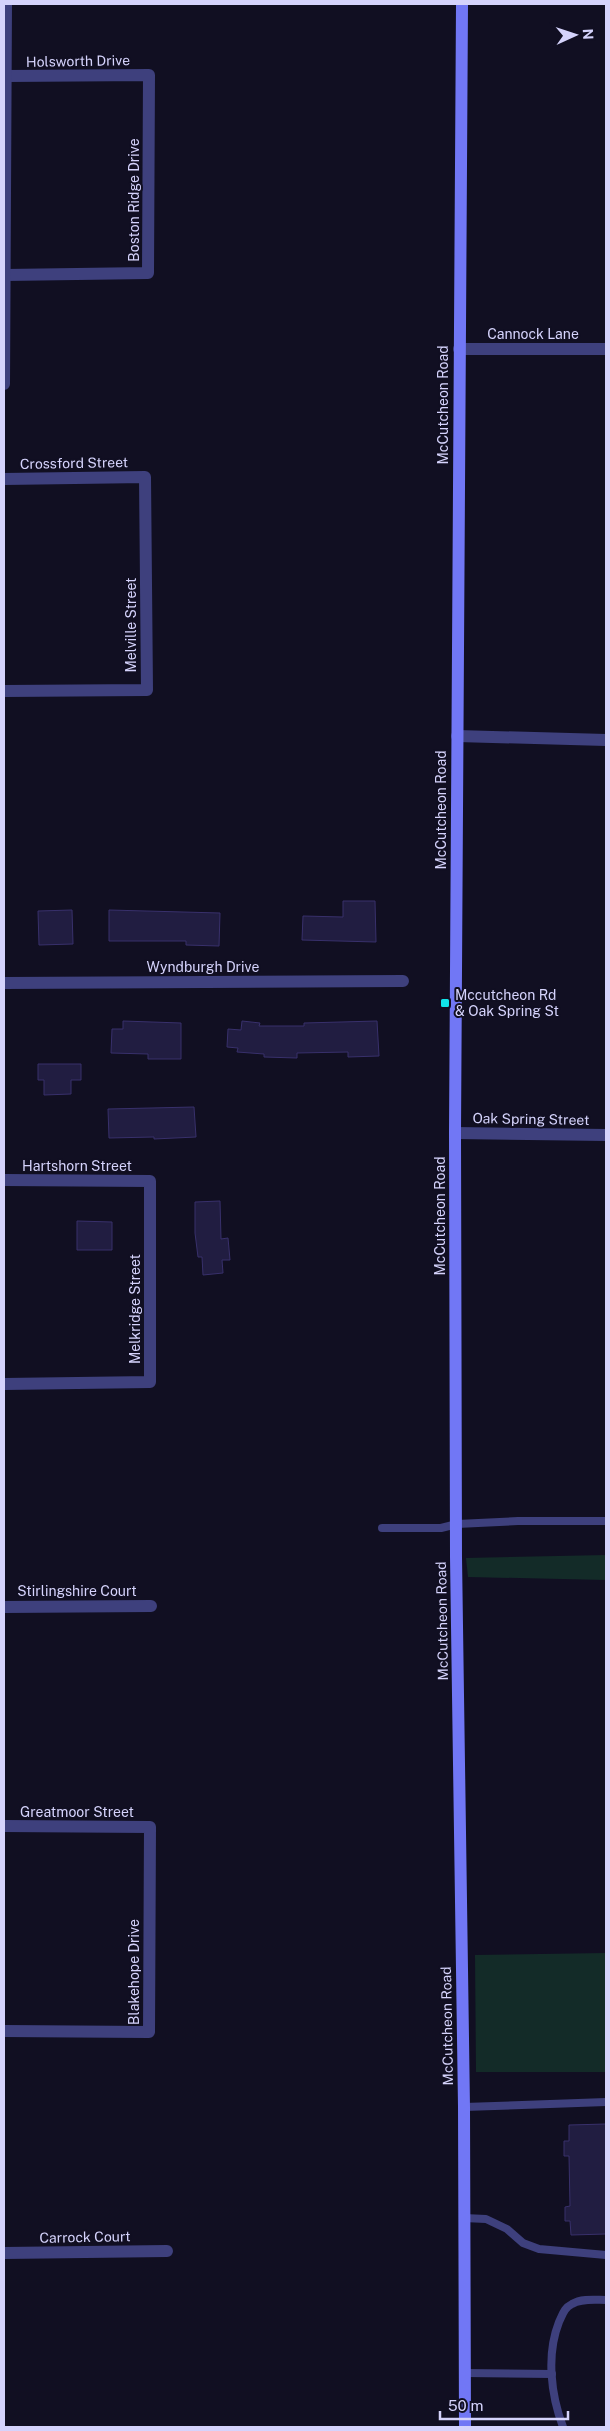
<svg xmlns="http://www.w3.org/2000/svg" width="610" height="2431" viewBox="0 0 610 2431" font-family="'Public Sans',sans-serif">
	<rect width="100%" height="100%" fill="#110f22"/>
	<g fill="#132b28">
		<polygon points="606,1555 606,1580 468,1577 466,1558"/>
		<polygon points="606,1953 606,2072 476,2072 475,1955"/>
	</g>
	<g fill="#211d41" stroke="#38306b">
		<polygon points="343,901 375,901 376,942 302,940 303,916 343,917"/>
		<polygon points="72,910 73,944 39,945 38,911"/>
		<polygon points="109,910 220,913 219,946 186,945 186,941 109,941"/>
		<polygon points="123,1021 181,1023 181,1059 148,1059 148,1054 111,1053 112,1029 123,1029"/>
		<polygon points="242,1021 260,1023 259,1026 304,1026 304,1023 377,1021 379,1056 348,1057 348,1052 297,1053 297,1058 264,1057 264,1054 237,1052 238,1048 227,1047 228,1029 241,1030"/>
		<polygon points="38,1064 81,1064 81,1080 71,1080 71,1094 44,1095 44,1080 38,1080"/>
		<polygon points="194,1107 196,1137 154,1139 154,1137 109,1138 108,1109"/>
		<polygon points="220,1201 221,1239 228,1238 230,1260 222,1260 223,1273 203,1275 202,1257 198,1257 195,1233 195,1202"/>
		<polygon points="77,1221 112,1222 112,1250 77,1250"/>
		<polygon points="606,2124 606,2234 571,2235 570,2221 565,2221 565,2207 570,2206 569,2156 564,2156 564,2141 569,2141 569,2125"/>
	</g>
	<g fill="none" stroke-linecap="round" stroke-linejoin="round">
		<g stroke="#3e407d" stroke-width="8">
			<polyline points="382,1528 441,1528 457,1524 518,1521 606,1521"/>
			<polyline points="464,2107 606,2102"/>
			<polyline points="464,2218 486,2219 507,2229 523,2243 539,2249 606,2255"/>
			<polyline points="465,2373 552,2374"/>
			<path d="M 563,2427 C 551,2395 546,2355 559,2322 C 563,2314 564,2308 572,2304 C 582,2298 596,2300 606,2300"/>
		</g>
		<g stroke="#3e407d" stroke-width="12">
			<polyline points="5,275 148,273 149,75 6,76"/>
			<polyline points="459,349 606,349"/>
			<polyline points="4,384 6,4"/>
			<polyline points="4,479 145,477 147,690 4,691"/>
			<polyline points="457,736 606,740"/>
			<polyline points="4,983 403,981"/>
			<polyline points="455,1133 606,1135"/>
			<polyline points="4,1180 150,1181 150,1382 4,1384"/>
			<polyline points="4,1607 151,1606"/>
			<polyline points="4,1826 150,1827 149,2032 4,2031"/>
			<polyline points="4,2253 167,2251"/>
		</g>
		<polyline stroke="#7177f5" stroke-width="12" points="462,4 455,1133 456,1557 464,2107 465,2427"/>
	</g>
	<rect fill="#11e4ea" stroke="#110f22" stroke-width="2" x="440" y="998" width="10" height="10" rx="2.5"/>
	<g text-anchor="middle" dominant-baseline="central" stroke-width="4" stroke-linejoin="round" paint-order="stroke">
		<g font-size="14" fill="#d5d3fc" stroke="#110f22">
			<text transform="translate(78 61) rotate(-1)">Holsworth Drive</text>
			<text transform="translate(134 200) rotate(-90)">Boston Ridge Drive</text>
			<text x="533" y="334">Cannock Lane</text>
			<text transform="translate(443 405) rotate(-90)">McCutcheon Road</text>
			<text transform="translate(74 463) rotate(-1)">Crossford Street</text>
			<text transform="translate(131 625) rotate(-90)">Melville Street</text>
			<text transform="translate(441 810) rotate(-90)">McCutcheon Road</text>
			<text x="203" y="967">Wyndburgh Drive</text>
			<text transform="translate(531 1119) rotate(1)">Oak Spring Street</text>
			<text x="77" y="1166">Hartshorn Street</text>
			<text transform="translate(440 1216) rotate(-90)">McCutcheon Road</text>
			<text transform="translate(135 1309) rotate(-90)">Melkridge Street</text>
			<text x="77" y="1591">Stirlingshire Court</text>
			<text transform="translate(442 1621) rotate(-91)">McCutcheon Road</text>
			<text x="77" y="1812">Greatmoor Street</text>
			<text transform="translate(134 1972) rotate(-90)">Blakehope Drive</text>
			<text transform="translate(447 2026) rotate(-91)">McCutcheon Road</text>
			<text transform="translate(85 2237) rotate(-1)">Carrock Court</text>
		</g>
		<g font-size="14" fill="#d5d3fc" stroke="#110f22" text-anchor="start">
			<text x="455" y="995">Mccutcheon Rd<tspan x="455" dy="16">&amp; Oak Spring St</tspan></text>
		</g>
	</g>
	<rect width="610" height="2431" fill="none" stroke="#d5d3fc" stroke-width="10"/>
	<g transform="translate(575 35) rotate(87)" stroke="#110f22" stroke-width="4" paint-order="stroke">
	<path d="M0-4L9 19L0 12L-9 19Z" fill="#d5d3fc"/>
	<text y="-8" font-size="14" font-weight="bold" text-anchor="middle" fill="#d5d3fc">N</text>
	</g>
	<path d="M440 2411v8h128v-8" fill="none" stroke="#d5d3fc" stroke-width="2.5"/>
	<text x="448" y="2411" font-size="15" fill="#d5d3fc" stroke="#110f22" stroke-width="4" paint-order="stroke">50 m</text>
</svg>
